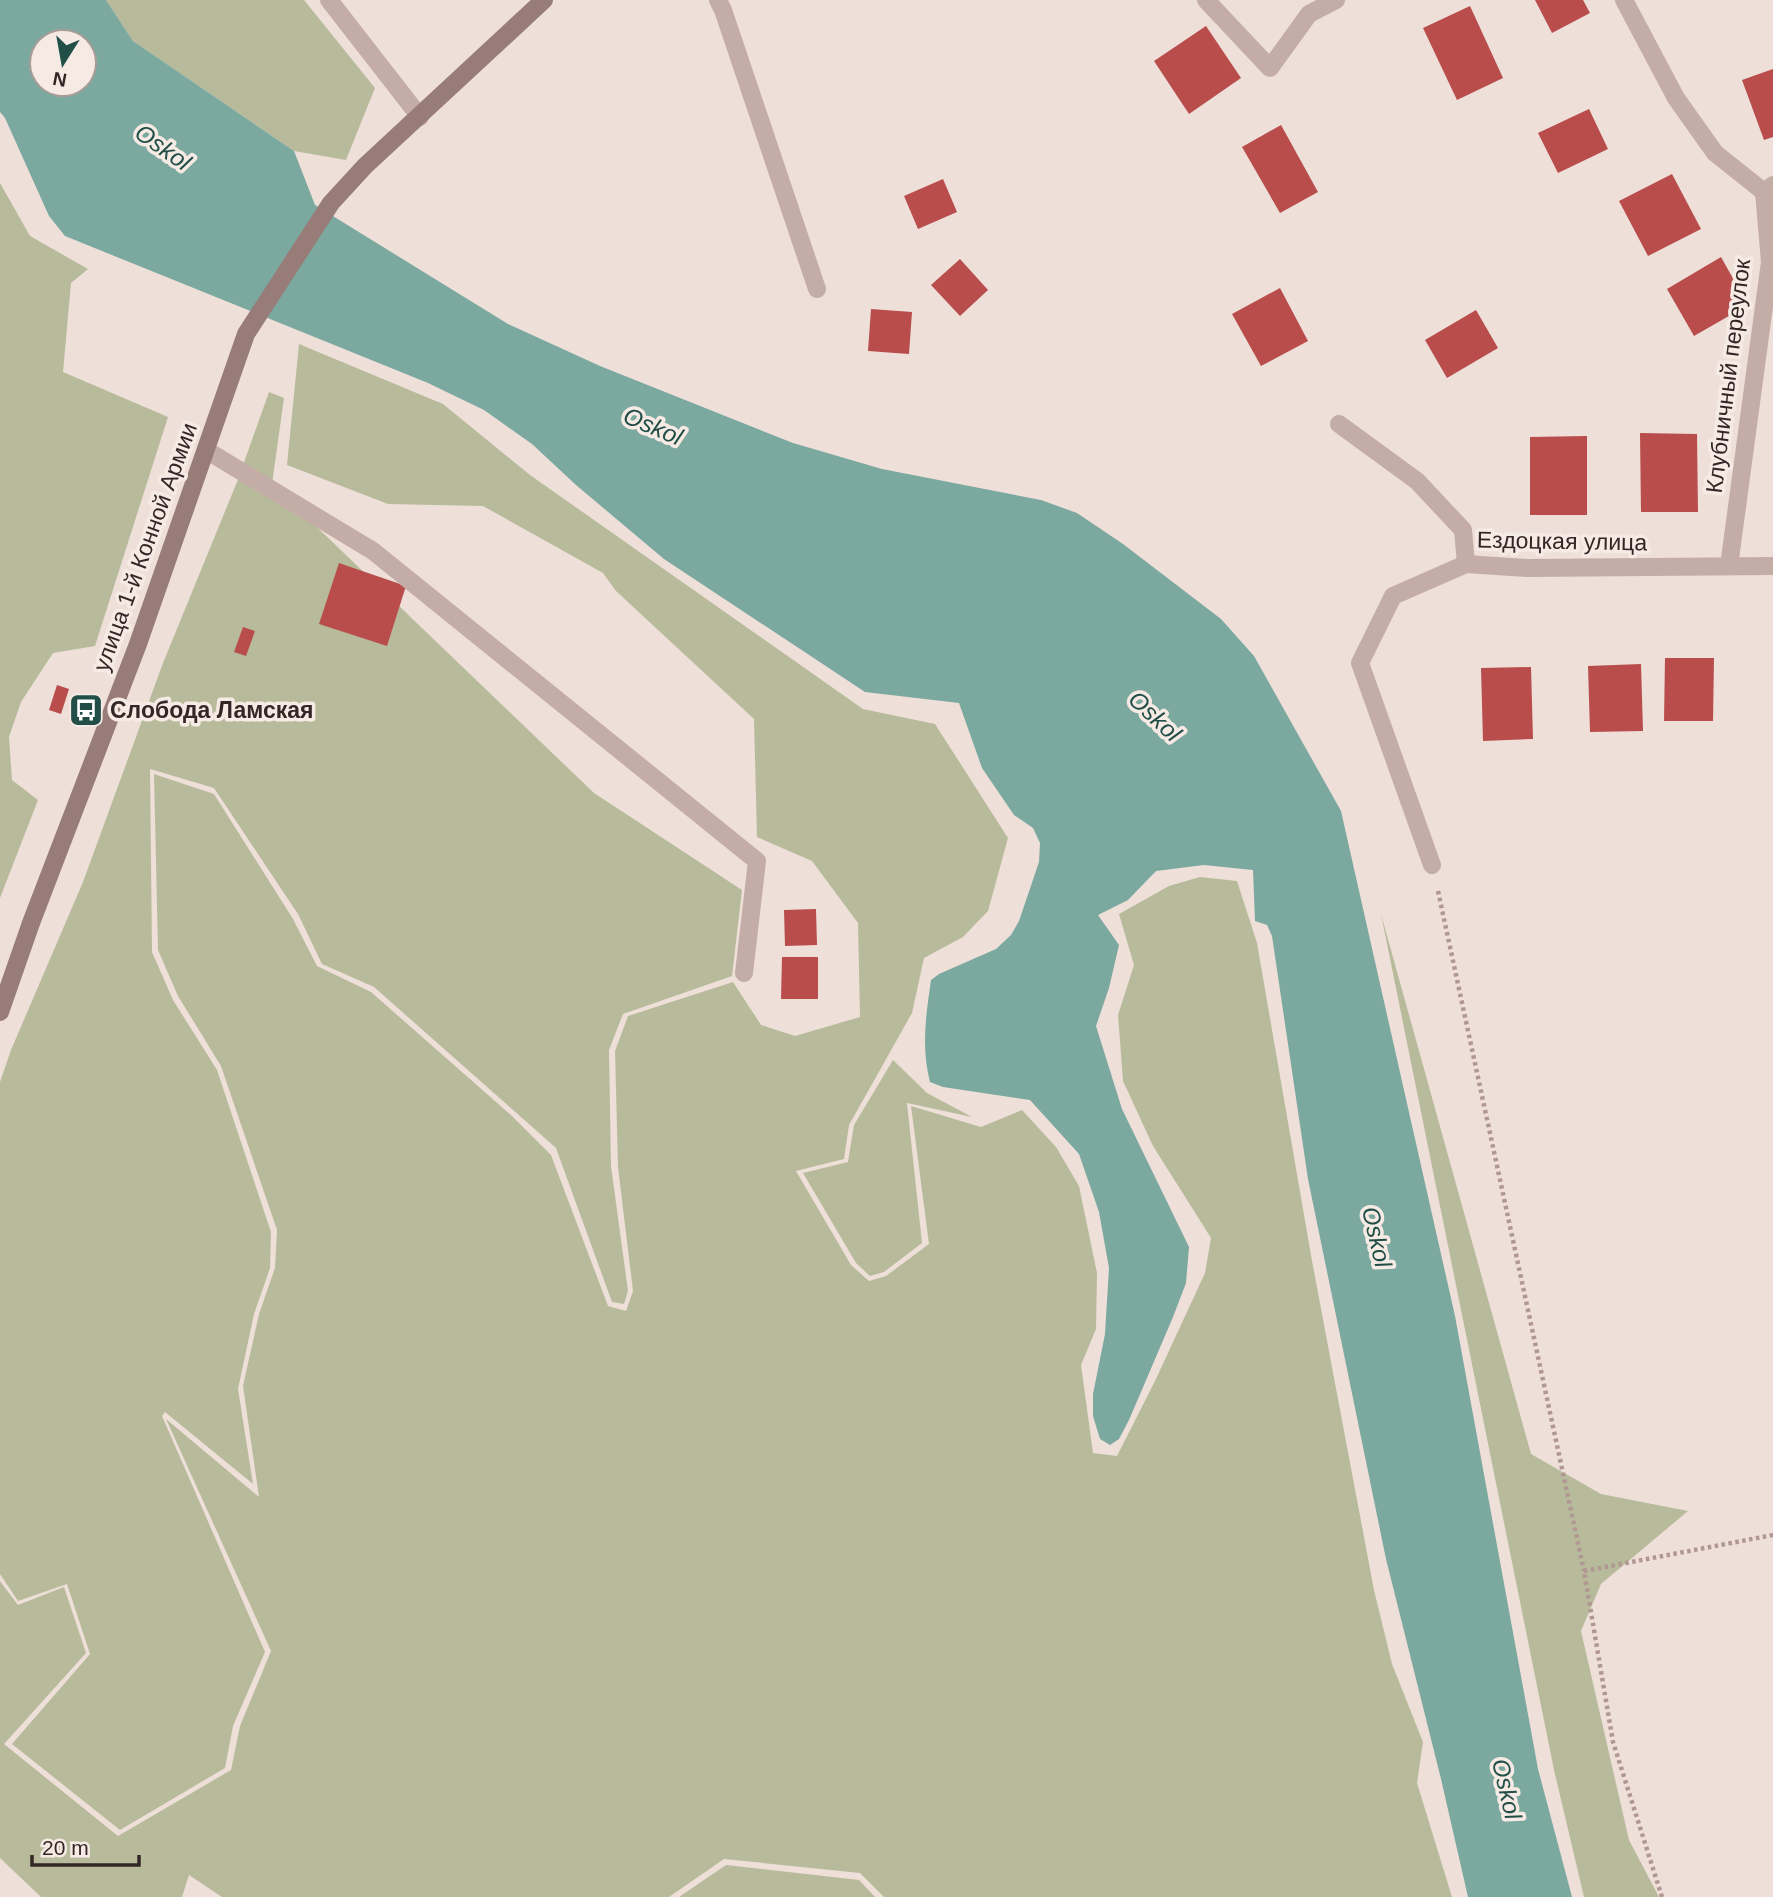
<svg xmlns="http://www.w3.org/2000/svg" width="1773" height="1897" viewBox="0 0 1773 1897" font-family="Helvetica,sans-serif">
	<rect width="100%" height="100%" fill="#eedfd9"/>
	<g fill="#b8bb9b">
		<polygon points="106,0 304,0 375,88 346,160 294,151 133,41"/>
		<polygon points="0,183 30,236 88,269 71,283 63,372 168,417 95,646 53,653 21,702 9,737 12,780 38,800 0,898"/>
		<polygon points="299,344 443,404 530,475 863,709 935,724 1008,838 988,911 963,937 924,958 912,1013 849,1125 844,1159 796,1171 851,1265 869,1281 886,1276 929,1244 911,1106 981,1127 1022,1110 1056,1147 1079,1186 1097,1273 1096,1329 1081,1365 1093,1453 1117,1456 1155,1381 1205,1273 1211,1238 1153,1146 1123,1081 1118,1015 1134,965 1119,914 1169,886 1200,877 1237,881 1257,943 1312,1261 1374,1590 1392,1664 1423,1742 1417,1783 1452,1897 884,1897 860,1873 724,1859 669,1897 222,1897 189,1875 182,1897 41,1897 0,1858 0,1581 18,1605 64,1587 86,1653 4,1744 118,1836 231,1770 240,1726 271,1651 166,1419 259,1497 243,1386 259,1314 275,1268 277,1230 221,1066 178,996 158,950 154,774 214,794 293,919 317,966 371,992 512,1116 551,1155 608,1306 626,1311 633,1291 618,1167 615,1051 628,1016 733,982 761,1025 795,1036 860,1017 858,923 812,861 757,837 754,719 616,591 603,573 483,506 388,504 287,465"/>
		<polygon points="269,392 284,398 272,484 594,793 742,890 732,976 623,1014 609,1050 611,1166 628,1291 624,1304 612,1302 556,1148 374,987 322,964 298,914 214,788 150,769 152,952 173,1000 217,1070 271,1232 270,1268 254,1314 238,1389 253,1484 165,1412 162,1416 265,1652 233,1726 225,1768 120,1830 12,1744 90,1654 67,1584 18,1601 0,1574 0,1082 11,1050 83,882 163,663 237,482"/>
		<polygon points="1381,914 1531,1454 1601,1494 1688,1511 1601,1584 1581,1631 1629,1840 1659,1897 1584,1897 1554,1770"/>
		<polygon points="893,1060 927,1093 972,1117 907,1103 922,1243 884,1272 870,1276 856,1263 803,1173 848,1162 854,1125"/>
		<polygon points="726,1865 859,1880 875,1897 679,1897"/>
	</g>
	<path fill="#7ba89f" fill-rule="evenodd" d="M 0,0 L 106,0 L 133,41 L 294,151 L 315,205 L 508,324 L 600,366 L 793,443 L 882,469 L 1041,500 L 1077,513 L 1123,544 L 1221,619 L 1254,656 L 1341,811 L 1455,1316 L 1538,1769 L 1572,1897 L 1468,1897 L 1441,1779 L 1386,1559 L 1308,1179 L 1272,936 L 1267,925 L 1255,921 L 1253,870 L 1204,865 L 1156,871 L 1128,900 L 1098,915 L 1119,945 L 1109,988 L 1096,1026 L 1122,1109 L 1189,1247 L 1186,1283 L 1173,1317 L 1129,1420 L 1119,1439 L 1110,1445 L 1100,1439 L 1093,1416 L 1093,1394 L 1105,1334 L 1109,1268 L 1099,1212 L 1079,1154 L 1030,1100 L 943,1087 L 930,1082 C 921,1047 926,1015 931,980 L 939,974 L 996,949 L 1011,935 L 1019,921 L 1039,862 L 1040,843 L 1033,828 L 1014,815 L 982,768 L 959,703 L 865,692 L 664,559 L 576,485 L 532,444 L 484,410 L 428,383 L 65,236 L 49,216 L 5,118 L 0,112 ZM 42,42 L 84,42 L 84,84 L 42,84 Z"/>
	<g fill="#b94d4c">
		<polygon points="1535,0 1583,0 1590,13 1552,33"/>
		<polygon points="1470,6 1503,78 1457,100 1423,28"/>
		<polygon points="1206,26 1241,78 1189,114 1154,61"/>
		<polygon points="1773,69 1773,137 1764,140 1742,80"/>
		<polygon points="1589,109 1608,149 1558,173 1538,133"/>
		<polygon points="1281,125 1318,192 1280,213 1242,147"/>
		<polygon points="1672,174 1701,229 1648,256 1619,201"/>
		<polygon points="943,179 957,212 918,229 904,196"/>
		<polygon points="1721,257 1748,305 1694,336 1667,289"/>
		<polygon points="960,259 988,290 960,316 931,285"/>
		<polygon points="1280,288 1308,341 1261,366 1232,314"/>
		<polygon points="871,309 912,312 909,354 868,351"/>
		<polygon points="1476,310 1498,348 1447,378 1425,340"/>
		<polygon points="1640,433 1697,434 1698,512 1641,512"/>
		<polygon points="1587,436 1587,515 1530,515 1530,437"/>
		<polygon points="339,563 406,586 387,646 319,624"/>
		<polygon points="243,627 255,631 246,656 234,652"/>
		<polygon points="1665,658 1714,658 1713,721 1664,721"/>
		<polygon points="1641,664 1643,731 1590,732 1588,666"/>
		<polygon points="1531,667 1533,739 1483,741 1481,668"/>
		<polygon points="57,685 69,689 61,714 49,710"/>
		<polygon points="816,909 817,945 785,946 784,910"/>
		<polygon points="782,957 818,957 818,999 781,999"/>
	</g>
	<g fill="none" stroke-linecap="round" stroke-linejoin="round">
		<g stroke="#b09791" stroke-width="4.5" stroke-dasharray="3.5 3.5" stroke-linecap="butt">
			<polyline points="1438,891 1584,1571"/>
			<polyline points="1662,1897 1613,1742 1584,1571 1773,1535"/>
		</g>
		<g stroke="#c4ada6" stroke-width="18">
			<polyline points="1624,0 1676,98 1715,153 1764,192 1773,185"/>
			<polyline points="1339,424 1417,481 1463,530 1466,564"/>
			<polyline points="206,450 373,551 757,861 744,973"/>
			<polyline points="1729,566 1770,262 1764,192"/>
		</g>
		<g stroke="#c4ada6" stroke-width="18">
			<polyline points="329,0 420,117"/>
			<polyline points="718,0 723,10 817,289"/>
			<polyline points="1206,0 1270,68 1309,14 1336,0"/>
			<polyline points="1432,865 1360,663 1393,596 1466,564 1527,568 1773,566"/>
		</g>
		<polyline stroke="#987c78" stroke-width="18" points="0,1012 31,923 138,644 246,334 331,203 365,166 544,0"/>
	</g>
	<defs>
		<g id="bus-square" transform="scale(1.75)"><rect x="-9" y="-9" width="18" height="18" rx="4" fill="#214e47" stroke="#f6eae4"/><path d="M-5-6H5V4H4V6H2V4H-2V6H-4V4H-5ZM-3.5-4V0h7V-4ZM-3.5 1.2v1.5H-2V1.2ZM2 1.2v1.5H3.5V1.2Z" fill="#fff"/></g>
	</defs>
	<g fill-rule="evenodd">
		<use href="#bus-square" x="86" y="710"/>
	</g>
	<g text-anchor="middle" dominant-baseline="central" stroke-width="7" stroke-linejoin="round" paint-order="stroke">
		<g font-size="23" fill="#322726" stroke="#f6eae4">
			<text transform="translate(1728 376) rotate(-83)">Клубничный переулок</text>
			<text transform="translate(1562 541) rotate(1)">Ездоцкая улица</text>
			<text transform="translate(145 547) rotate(-70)">улица 1-й Конной Армии</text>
		</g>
		<g font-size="23" font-weight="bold" fill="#322726" stroke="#f6eae4" text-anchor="start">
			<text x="110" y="710">Слобода Ламская</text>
		</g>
		<g font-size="24" font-style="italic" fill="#214e47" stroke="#f6eae4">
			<text transform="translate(163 147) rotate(35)">Oskol</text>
			<text transform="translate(653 426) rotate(23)">Oskol</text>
			<text transform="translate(1155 716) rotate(43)">Oskol</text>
			<text transform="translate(1377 1237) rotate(77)">Oskol</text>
			<text transform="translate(1507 1789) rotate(77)">Oskol</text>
		</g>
	</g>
	<g transform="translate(63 63) rotate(191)"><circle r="33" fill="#f6eae4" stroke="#a89c98" stroke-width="2"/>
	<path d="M0-5L12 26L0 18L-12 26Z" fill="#214e47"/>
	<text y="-10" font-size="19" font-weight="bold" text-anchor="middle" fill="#322726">N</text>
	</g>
	<path d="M32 1855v10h107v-10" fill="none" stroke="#322726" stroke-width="3.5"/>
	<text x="42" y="1855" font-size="21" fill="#322726" stroke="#f6eae4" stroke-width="5" paint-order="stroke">20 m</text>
</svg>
